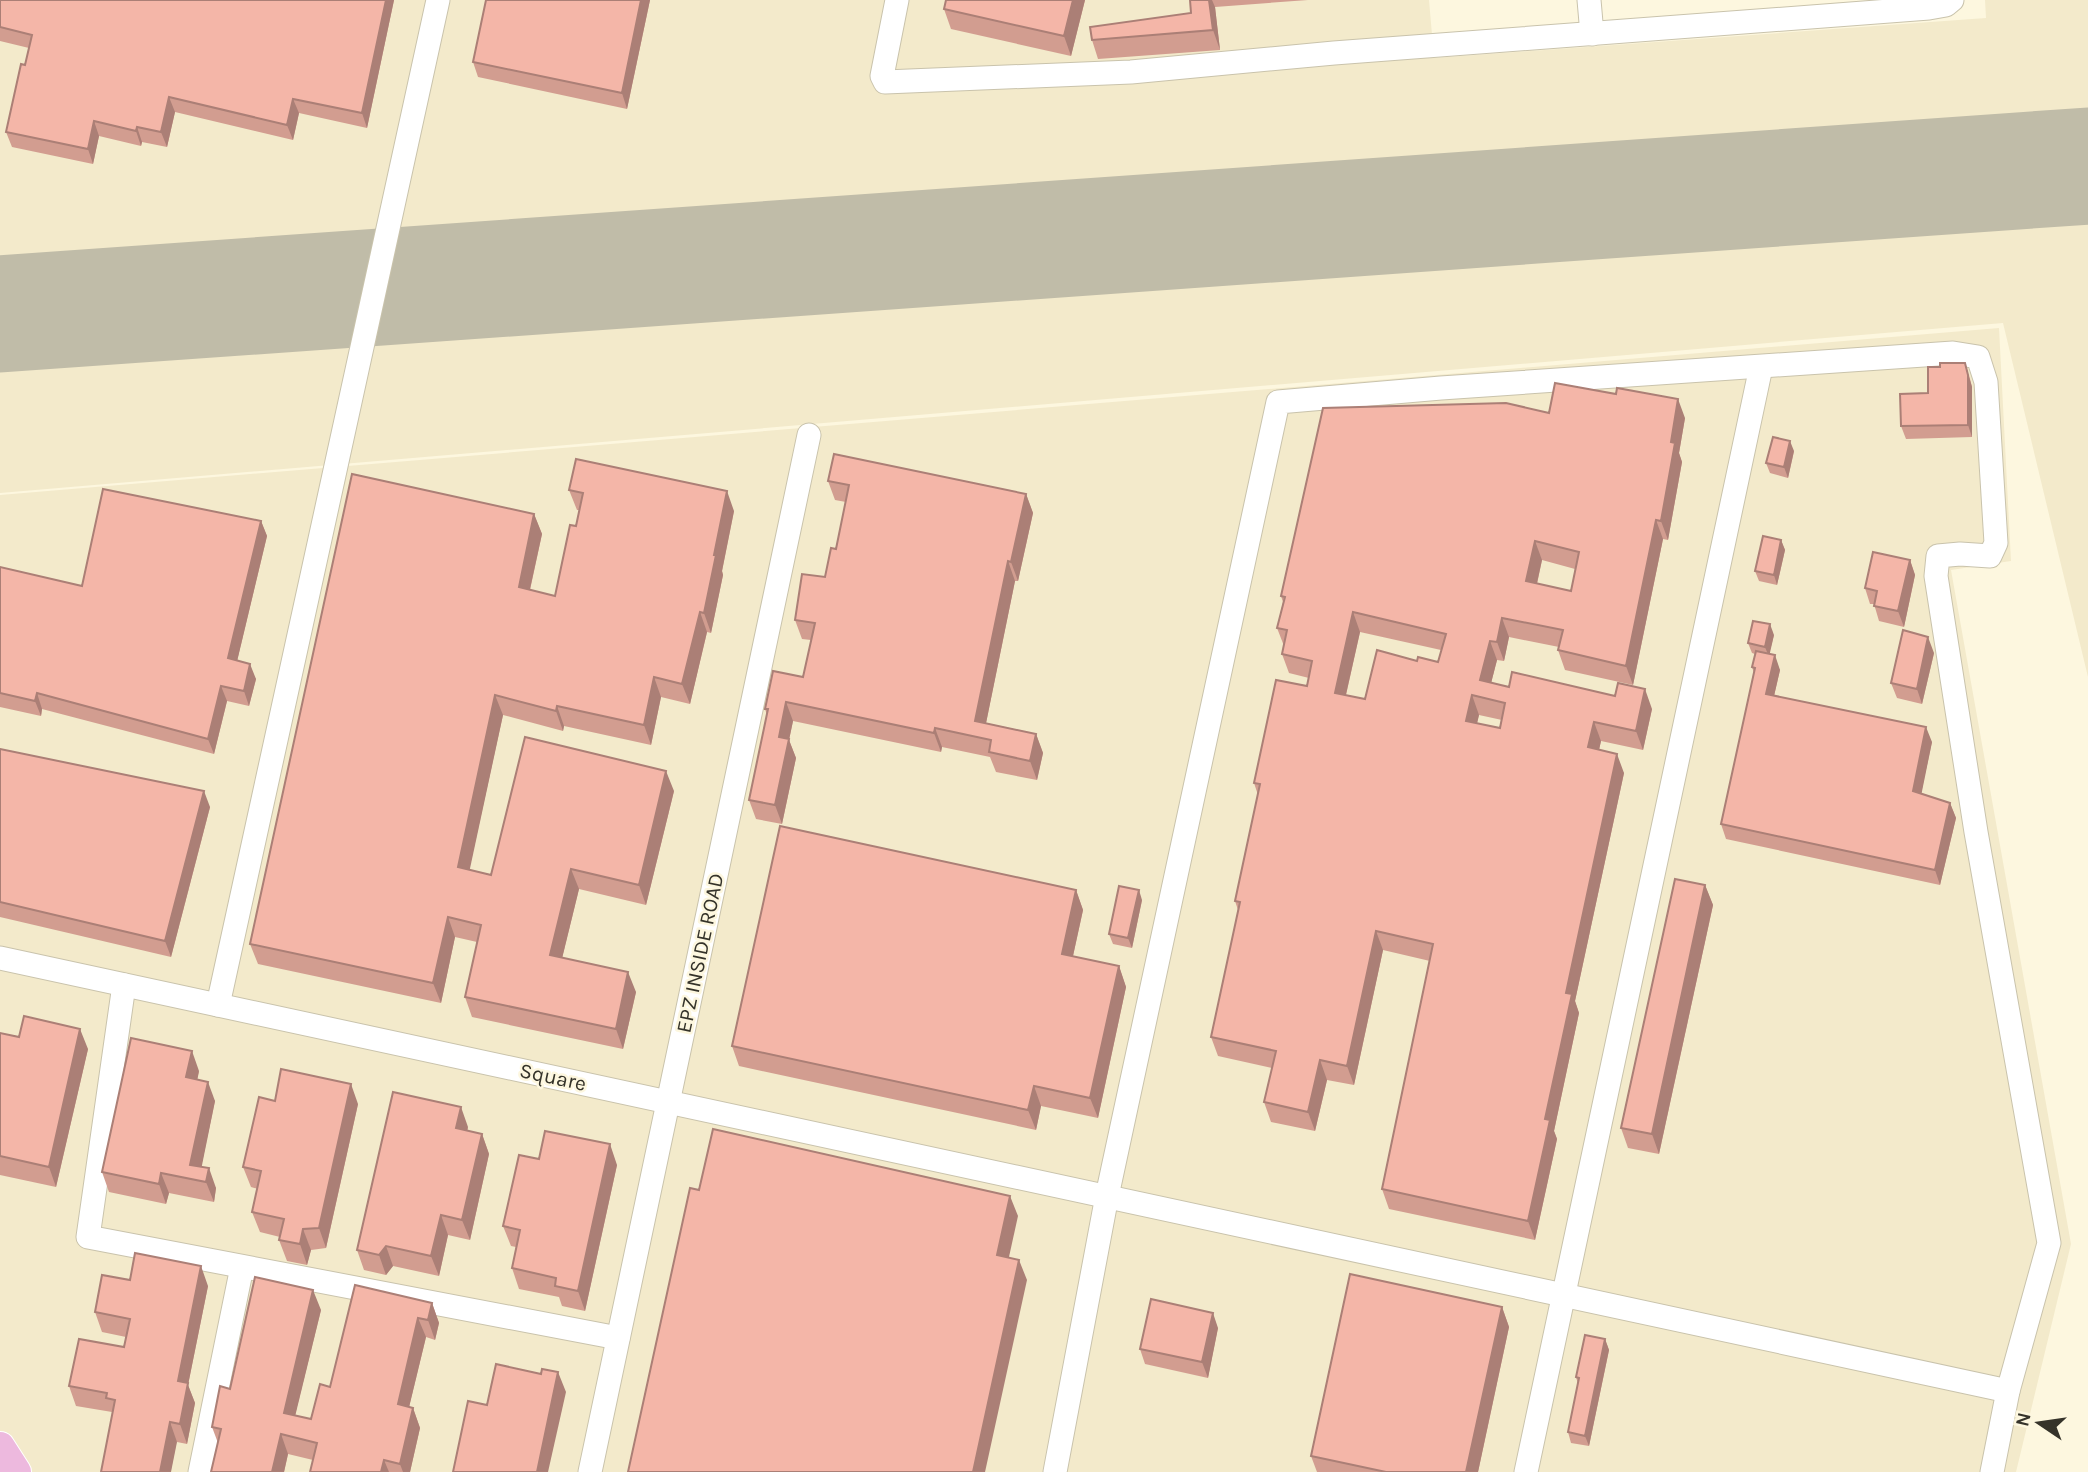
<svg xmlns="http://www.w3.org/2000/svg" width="2088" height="1472" viewBox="0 0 2088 1472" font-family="Karla,sans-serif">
	<rect width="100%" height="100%" fill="#fdf7df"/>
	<g fill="#f3eacb">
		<polygon points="0,0 1429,0 1434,58 1986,18 1985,0 2088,0 2088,677 2003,323 0,493"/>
		<polygon points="1999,328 2011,561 1951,570 2071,1244 2016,1472 0,1472 0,495"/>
	</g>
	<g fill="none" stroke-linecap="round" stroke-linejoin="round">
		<polyline stroke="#c0bca8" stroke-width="117" points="0,314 2088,166"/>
		<g stroke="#c9c3ac" stroke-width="25">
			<g id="minor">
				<polyline points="897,0 882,76 885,82 1131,72 1334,53 1929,8 1946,5 1952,0"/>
				<polyline points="1589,0 1592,34"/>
				<polyline points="0,958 2008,1391"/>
				<polyline points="124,985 88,1237 618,1338"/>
				<polyline points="218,1005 438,0"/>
				<polyline points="200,1472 242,1267"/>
				<polyline points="590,1472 809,435"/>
				<polyline points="1055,1472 1107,1196 1278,402 1441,388 1953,353 1978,357 1986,382 1996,543 1990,556 1960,554 1938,556 1936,576 1976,832 2049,1243 2008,1391 1992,1472"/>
				<polyline points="1526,1472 1761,367"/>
			</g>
		</g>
		<g stroke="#fff" stroke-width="32">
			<polyline id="major" points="0,1447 16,1472"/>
		</g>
		<use href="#minor" stroke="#fff" stroke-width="23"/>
		<use href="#major" stroke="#edb9de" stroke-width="30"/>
	</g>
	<g fill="#d29d90" fill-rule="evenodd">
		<polygon points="0,0 394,0 367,128 299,113 293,140 175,112 167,147 142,142 141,146 99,136 93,164 12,147 6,132 25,65 29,48 0,41"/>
		<polygon points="486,0 650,0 627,109 478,77 473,62"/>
		<polygon points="946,0 1085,0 1071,56 951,29 944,9"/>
		<polygon points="1190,0 1308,0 1215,7 1220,50 1098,59 1092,40 1191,13"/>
		<polygon points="1969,375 1972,387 1972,437 1906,439 1901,426 1928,393"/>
		<path d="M 1549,413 L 1685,418 L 1679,453 L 1682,462 L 1668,540 L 1663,539 L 1633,685 L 1565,670 L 1558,650 L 1559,647 L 1509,637 L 1504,661 L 1497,660 L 1491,683 L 1509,687 L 1652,709 L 1643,750 L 1601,741 L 1599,750 L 1624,773 L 1575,1001 L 1579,1013 L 1554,1131 L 1557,1139 L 1535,1240 L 1389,1209 L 1382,1189 L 1430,961 L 1383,950 L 1354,1085 L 1327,1080 L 1315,1131 L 1271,1122 L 1264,1102 L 1272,1068 L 1218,1056 L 1211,1037 L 1238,910 L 1235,901 L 1258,795 L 1254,783 L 1307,686 L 1309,678 L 1289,673 L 1282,654 L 1284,646 L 1277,628 L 1283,602 L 1281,596 ZM 1542,560 L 1575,569 L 1571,591 L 1537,584 ZM 1360,632 L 1441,650 L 1438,662 L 1417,661 L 1365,699 L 1346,695 ZM 1479,715 L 1502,720 L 1500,728 L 1477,723 Z"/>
		<polygon points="1794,451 1788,478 1770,473 1766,463"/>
		<polygon points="828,481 1026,494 1033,513 1018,581 1015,581 986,723 1036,734 1043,753 1037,780 996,772 990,757 942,747 941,752 793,721 789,740 796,758 782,824 756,819 749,800 767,715 765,709 803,677 811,640 802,639 795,620 825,577 836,549 846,502 835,500"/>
		<polygon points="569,490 734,511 722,571 723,575 711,633 707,632 690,704 661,697 651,745 564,726 563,731 503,715 469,870 491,875 674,791 646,905 579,889 562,958 636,992 623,1049 472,1017 465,997 477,942 455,937 441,1003 258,964 250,944 534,514 542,534 530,590 555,596 576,526 579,510 577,510"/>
		<polygon points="261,521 267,536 237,661 256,679 249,706 227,701 214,754 42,709 41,716 0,707 0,567 82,586"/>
		<polygon points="1781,540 1785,550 1777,585 1759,581 1755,571"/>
		<polygon points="1910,560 1915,575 1904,627 1879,621 1874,604 1870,604 1865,588"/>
		<polygon points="1774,635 1769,654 1780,670 1774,696 1932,742 1921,793 1950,803 1956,818 1940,885 1726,839 1721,824 1754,673 1752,667 1755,654 1752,653 1748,643"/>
		<polygon points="1934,653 1922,704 1897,698 1891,683"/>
		<polygon points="0,749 210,807 171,957 0,917"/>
		<polygon points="1705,885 1713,905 1659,1154 1628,1148 1621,1128"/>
		<polygon points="1076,890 1083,910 1073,956 1119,966 1126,987 1098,1118 1041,1106 1036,1130 739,1066 732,1046"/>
		<polygon points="1142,900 1132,948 1113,944 1109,934"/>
		<polygon points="0,1033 88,1049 56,1187 0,1175"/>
		<polygon points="199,1071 197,1079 215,1101 201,1167 216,1188 214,1202 169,1193 166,1204 109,1192 102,1172"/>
		<polygon points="275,1101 358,1104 326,1248 311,1250 307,1265 287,1261 279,1240 280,1237 260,1232 252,1212 258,1189 251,1187 243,1167"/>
		<polygon points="468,1127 467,1131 482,1134 489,1154 470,1240 448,1235 439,1276 393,1266 386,1275 364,1270 357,1250"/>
		<polygon points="539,1159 617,1165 585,1311 562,1306 559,1297 519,1289 512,1268 516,1247 511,1246 503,1226"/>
		<polygon points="130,1280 208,1286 188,1385 195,1403 187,1444 177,1442 112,1414 112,1412 76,1406 69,1386 124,1347 126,1337 102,1332 95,1312"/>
		<polygon points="432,1303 439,1323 435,1340 426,1337 409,1407 413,1408 420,1428 410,1472 310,1472 313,1460 288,1454 284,1472 211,1472 218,1443 212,1427 230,1389 321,1310 295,1415 311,1419 330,1387"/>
		<polygon points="1502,1307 1509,1327 1478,1472 1317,1472 1311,1456"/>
		<polygon points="1218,1328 1208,1378 1145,1364 1140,1349"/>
		<polygon points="1605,1339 1609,1350 1589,1446 1571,1443 1568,1432 1578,1384 1576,1377"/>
	</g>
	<g fill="#ab7f76">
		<polygon points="386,0 394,0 367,128 362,113"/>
		<polygon points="641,0 650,0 627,109 622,93"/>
		<polygon points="1073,0 1085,0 1071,56 1064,36"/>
		<polygon points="1209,0 1212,0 1215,7 1220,50 1213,30"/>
		<polygon points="169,97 175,112 167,147 161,132"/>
		<polygon points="293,99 299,113 293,140 287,125"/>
		<polygon points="94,121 99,136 93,164 88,149"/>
		<polygon points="137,127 142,142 141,146 136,131"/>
		<polygon points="1965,363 1972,387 1972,437 1968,425"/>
		<polygon points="1678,399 1685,418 1679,453 1682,462 1668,540 1661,521 1671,442"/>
		<polygon points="1790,441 1794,451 1788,478 1784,467"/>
		<polygon points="727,491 734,511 722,571 723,575 711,633 704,613 714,555"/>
		<polygon points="1026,494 1033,513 1018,581 1011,562"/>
		<polygon points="534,514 542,534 526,607 519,587"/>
		<polygon points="1656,520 1663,539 1633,685 1626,666"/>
		<polygon points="261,521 267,536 234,674 228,658"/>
		<polygon points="1781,540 1785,550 1777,585 1774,575"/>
		<polygon points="1535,541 1542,560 1533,601 1526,581"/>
		<polygon points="1910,560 1915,575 1904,627 1898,611"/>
		<polygon points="1008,561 1015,581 983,738 975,721"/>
		<polygon points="700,612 707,632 690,704 682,684"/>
		<polygon points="1353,612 1360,632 1342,712 1335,693"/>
		<polygon points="1502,618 1509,637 1504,661 1497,642"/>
		<polygon points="1770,624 1774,635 1769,657 1765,647"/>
		<polygon points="1928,637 1934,653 1922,704 1917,689"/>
		<polygon points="1490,641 1497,660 1487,699 1480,680"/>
		<polygon points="1775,655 1780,670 1771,709 1766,694"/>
		<polygon points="250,664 256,679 249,706 244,691"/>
		<polygon points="654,677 661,697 651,745 644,725"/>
		<polygon points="221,686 227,701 214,754 208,739"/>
		<polygon points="1645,689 1652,709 1643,750 1636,731"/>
		<polygon points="37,693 42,709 41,716 35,701"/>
		<polygon points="495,695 503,715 466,887 458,867"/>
		<polygon points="1472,695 1479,715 1473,740 1466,721"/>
		<polygon points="786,702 793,721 789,740 796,758 782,824 775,805 779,737"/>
		<polygon points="557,706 564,726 563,731 556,711"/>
		<polygon points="1594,722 1601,741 1595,767 1588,747"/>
		<polygon points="1926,727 1932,742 1919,806 1913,791"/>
		<polygon points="935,728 942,747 941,752 934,733"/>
		<polygon points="1036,734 1043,753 1037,780 1030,761"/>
		<polygon points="1617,754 1624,773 1575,1001 1579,1013 1554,1131 1557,1139 1535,1240 1528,1221 1566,993"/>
		<polygon points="666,771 674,791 646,905 639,885"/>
		<polygon points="204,791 210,807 171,957 165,941"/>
		<polygon points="1950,803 1956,818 1940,885 1935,870"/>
		<polygon points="571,869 579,889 558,975 550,955"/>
		<polygon points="1705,885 1713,905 1659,1154 1652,1134"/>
		<polygon points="1076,890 1083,910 1069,974 1062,954"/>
		<polygon points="1139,890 1142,900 1132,948 1128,938"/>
		<polygon points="448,917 455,937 441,1003 433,983"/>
		<polygon points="1376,931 1383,950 1354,1085 1347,1066"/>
		<polygon points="1119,966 1126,987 1098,1118 1090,1098"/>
		<polygon points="628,972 636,992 623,1049 616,1029"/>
		<polygon points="80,1029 88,1049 56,1187 49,1167"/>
		<polygon points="192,1051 199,1071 194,1097 186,1077"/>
		<polygon points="1320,1060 1327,1080 1315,1131 1308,1112"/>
		<polygon points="208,1082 215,1101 199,1180 190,1165"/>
		<polygon points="351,1084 358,1104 326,1248 319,1228"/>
		<polygon points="1034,1086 1041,1106 1036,1130 1028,1110"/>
		<polygon points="461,1107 468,1127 463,1149 456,1128"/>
		<polygon points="482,1134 489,1154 470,1240 462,1220"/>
		<polygon points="610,1144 617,1165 585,1311 578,1291"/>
		<polygon points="209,1168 216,1188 214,1202 206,1182"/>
		<polygon points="161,1173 169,1193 166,1204 159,1184"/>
		<polygon points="1010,1196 1018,1216 1005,1275 997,1255"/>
		<polygon points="441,1215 448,1235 439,1276 431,1256"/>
		<polygon points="303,1229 311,1250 307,1265 300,1244"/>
		<polygon points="386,1246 393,1266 386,1275 379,1255"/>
		<polygon points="1019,1260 1027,1280 985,1472 973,1472"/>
		<polygon points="201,1266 208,1286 188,1385 195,1403 187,1444 180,1424 178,1381"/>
		<polygon points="313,1290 321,1310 291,1433 284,1413"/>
		<polygon points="432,1303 439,1323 435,1340 428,1320"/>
		<polygon points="1502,1307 1509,1327 1478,1472 1466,1472"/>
		<polygon points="1213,1313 1218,1328 1208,1378 1202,1362"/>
		<polygon points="418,1318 426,1337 405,1424 398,1404"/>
		<polygon points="1605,1339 1609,1350 1589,1446 1585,1436"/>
		<polygon points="558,1372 566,1392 548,1472 537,1472"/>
		<polygon points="413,1408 420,1428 410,1472 403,1472 400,1464"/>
		<polygon points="170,1422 177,1442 171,1472 160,1472"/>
		<polygon points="281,1434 288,1454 284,1472 272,1472"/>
		<polygon points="384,1460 389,1472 381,1472"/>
	</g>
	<g fill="#f4b6a8" stroke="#ab7f76" stroke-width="2" fill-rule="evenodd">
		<polygon points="0,0 386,0 362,113 293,99 287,125 169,97 161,132 137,127 136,131 94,121 88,149 6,132 21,64 25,65 32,35 0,27"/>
		<polygon points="486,0 641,0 622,93 473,62"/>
		<polygon points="946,0 1073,0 1064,36 944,9"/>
		<polygon points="1190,0 1209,0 1213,30 1092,40 1090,27 1191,13"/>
		<polygon points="1940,363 1965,363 1968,375 1968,425 1901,426 1900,394 1928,393 1928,367 1940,367"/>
		<path d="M 1555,383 L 1616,394 L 1617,388 L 1678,399 L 1671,442 L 1675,443 L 1661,521 L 1656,520 L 1626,666 L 1558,650 L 1563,630 L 1502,618 L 1497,642 L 1490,641 L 1480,680 L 1509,687 L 1512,672 L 1615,696 L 1618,683 L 1645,689 L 1636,731 L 1594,722 L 1588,747 L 1617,754 L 1566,993 L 1572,994 L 1545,1119 L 1550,1120 L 1528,1221 L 1382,1189 L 1433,944 L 1376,931 L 1347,1066 L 1320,1060 L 1308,1112 L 1264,1102 L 1276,1051 L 1211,1037 L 1240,902 L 1235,901 L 1260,784 L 1254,783 L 1276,680 L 1307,686 L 1312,661 L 1282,654 L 1287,630 L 1277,628 L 1285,597 L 1281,596 L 1323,408 L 1506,403 L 1549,413 ZM 1535,541 L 1579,552 L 1571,591 L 1526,581 ZM 1353,612 L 1446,634 L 1438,662 L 1418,657 L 1417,661 L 1377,650 L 1365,699 L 1335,693 ZM 1472,695 L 1505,703 L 1500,728 L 1466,721 Z"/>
		<polygon points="1773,437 1790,441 1784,467 1766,463"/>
		<polygon points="834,454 1026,494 1011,562 1008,561 975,721 1036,734 1030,761 989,752 991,740 935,728 934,733 786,702 779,737 789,739 775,805 749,800 768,709 765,709 773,671 803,677 815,623 795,620 802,574 825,577 831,548 836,549 849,485 828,481"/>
		<polygon points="576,459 727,491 714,555 716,555 704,613 700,612 682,684 654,677 644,725 557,706 556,711 495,695 458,867 491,875 525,737 666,771 639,885 571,869 550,955 628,972 616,1029 465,997 481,925 448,917 433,983 250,944 352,474 534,514 519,587 555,596 570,525 576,526 583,493 569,490"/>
		<polygon points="103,489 261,521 228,658 250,664 244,691 221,686 208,739 37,693 35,701 0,693 0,567 82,586"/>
		<polygon points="1763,536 1781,540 1774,575 1755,571"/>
		<polygon points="1873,552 1910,560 1898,611 1874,606 1877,591 1865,588"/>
		<polygon points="1753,621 1770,624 1765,647 1748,643"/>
		<polygon points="1903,630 1928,637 1917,689 1891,683"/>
		<polygon points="1756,651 1775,655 1766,694 1926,727 1913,791 1950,803 1935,870 1721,824 1755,668 1752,667"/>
		<polygon points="0,749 204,791 165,941 0,902"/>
		<polygon points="780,826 1076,890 1062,954 1119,966 1090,1098 1034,1086 1028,1110 732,1046"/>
		<polygon points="1675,879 1705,885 1652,1134 1621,1128"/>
		<polygon points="1119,886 1139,890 1128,938 1109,934"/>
		<polygon points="24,1016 80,1029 49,1167 0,1156 0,1033 19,1037"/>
		<polygon points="131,1038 192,1051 186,1077 208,1082 190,1165 209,1168 206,1182 161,1173 159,1184 102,1172"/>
		<polygon points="281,1069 351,1084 319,1228 303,1229 300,1244 279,1240 284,1219 252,1212 261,1171 243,1167 259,1097 275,1101"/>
		<polygon points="393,1092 461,1107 456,1128 482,1134 462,1220 441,1215 431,1256 386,1246 379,1255 357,1250"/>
		<polygon points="713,1129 1010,1196 997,1255 1019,1260 973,1472 628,1472 690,1188 699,1190"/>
		<polygon points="545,1131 610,1144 578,1291 555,1286 556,1278 512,1268 520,1230 503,1226 519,1155 539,1159"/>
		<polygon points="135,1253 201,1266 178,1381 188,1383 180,1424 170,1422 160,1472 101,1472 115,1400 106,1398 107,1393 69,1386 79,1339 124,1347 130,1319 95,1312 102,1275 130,1280"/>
		<polygon points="1350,1274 1502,1307 1466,1472 1386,1472 1311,1456"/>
		<polygon points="255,1277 313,1290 284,1413 311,1419 320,1384 330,1387 355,1285 432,1303 428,1320 418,1318 398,1404 413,1408 400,1464 384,1460 381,1472 310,1472 317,1443 281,1434 272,1472 211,1472 221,1429 212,1427 220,1386 230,1389"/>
		<polygon points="1151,1299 1213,1313 1202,1362 1140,1349"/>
		<polygon points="1585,1335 1605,1339 1585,1436 1568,1432 1579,1378 1576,1377"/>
		<polygon points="496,1364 541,1374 542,1369 558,1372 537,1472 453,1472 468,1401 487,1405"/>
	</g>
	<g text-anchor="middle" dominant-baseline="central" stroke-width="5" stroke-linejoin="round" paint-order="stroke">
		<g font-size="21" fill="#35332a" stroke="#fdf7df">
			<text transform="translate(700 953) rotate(-78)">EPZ INSIDE ROAD</text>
			<text transform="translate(553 1077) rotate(12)">Square</text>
		</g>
	</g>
	<g transform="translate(2039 1423) rotate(283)" stroke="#fdf7df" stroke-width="5" paint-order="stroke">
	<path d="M0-5L12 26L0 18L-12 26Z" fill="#35332a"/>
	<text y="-10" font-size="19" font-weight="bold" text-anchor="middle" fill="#35332a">N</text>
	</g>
</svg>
